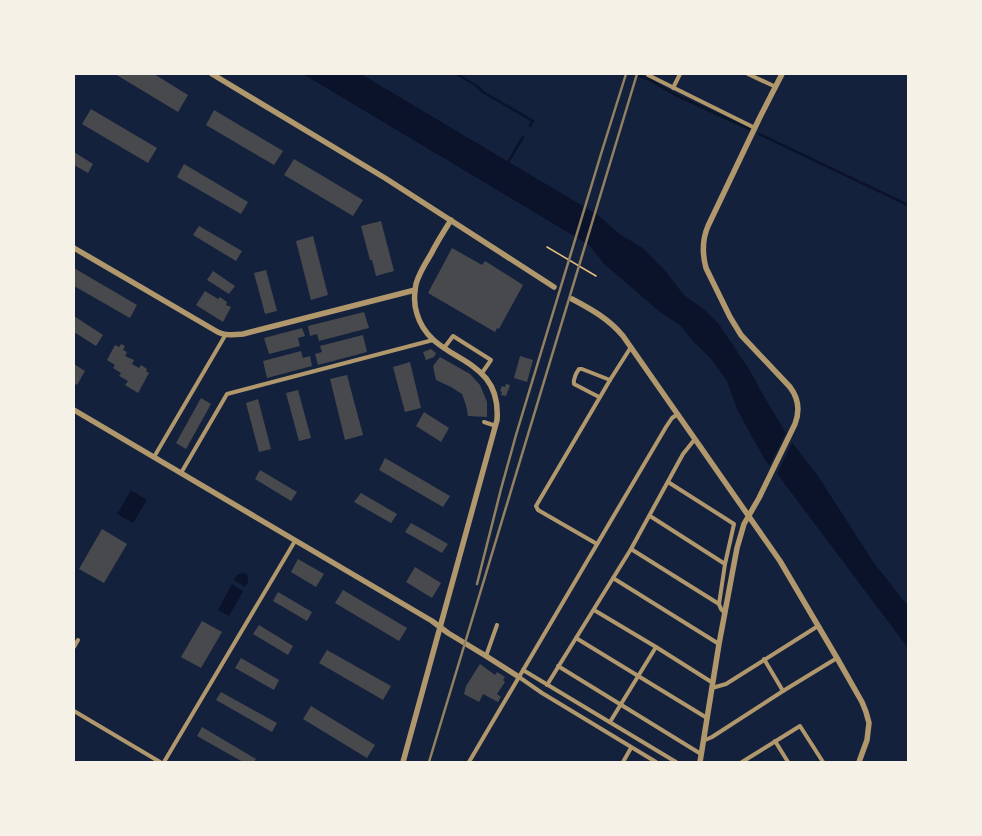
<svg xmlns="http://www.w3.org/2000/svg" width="982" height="836" viewBox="0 0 982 836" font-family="'Asap Condensed',sans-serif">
	<rect width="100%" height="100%" fill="#14213d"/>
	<g fill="#0b132b">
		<polygon points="303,74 361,74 598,215 618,233 643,248 666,272 684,295 705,310 718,323 749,369 770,407 793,444 818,476 874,563 908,606 908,648 778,475 765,460 752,437 737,409 727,381 712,360 691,339 681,326 660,312 604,264 589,245"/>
		<polygon points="131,490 147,500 133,523 117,514"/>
		<polygon points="242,573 246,574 248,577 248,582 245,587 234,580 237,575"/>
		<polygon points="232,584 243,591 229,616 218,610"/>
	</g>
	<polygon fill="#14213d" points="787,431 793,441 776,476 769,467"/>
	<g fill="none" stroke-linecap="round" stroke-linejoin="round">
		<g stroke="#0b132b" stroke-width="2.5">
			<polyline points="457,74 477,86 483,92 533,121 530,126"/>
			<polyline points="635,74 650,80 674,94 749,129"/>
			<polyline points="759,134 908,205"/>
			<polyline points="507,164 523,137"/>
		</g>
	</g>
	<g fill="#48494c">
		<polygon points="115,74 154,74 188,95 178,112"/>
		<polygon points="91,109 157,148 148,163 82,124"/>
		<polygon points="214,110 283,151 274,165 206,125"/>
		<polygon points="74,152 93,164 88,173 74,165"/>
		<polygon points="294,159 363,200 353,216 284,175"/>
		<polygon points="184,164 248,202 241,214 177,177"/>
		<polygon points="381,221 394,271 376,276 372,260 370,260 361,226"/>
		<polygon points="199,226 242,251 236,261 193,235"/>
		<polygon points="313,236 328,295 311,300 296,241"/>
		<polygon points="452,248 482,265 485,261 523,285 499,329 497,328 495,332 428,293"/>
		<polygon points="74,268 137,305 130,318 74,286"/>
		<polygon points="266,270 277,311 265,314 254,273"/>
		<polygon points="213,271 235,286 229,294 207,280"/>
		<polygon points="205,291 218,299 220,297 227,302 226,305 231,307 223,322 196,305"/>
		<polygon points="364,312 369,328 319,341 317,334 310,336 308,326"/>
		<polygon points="74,316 103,335 96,346 74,332"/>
		<polygon points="302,328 305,336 298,338 300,346 269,354 264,338"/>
		<polygon points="363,335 367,352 318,365 315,354 322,352 320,346"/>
		<polygon points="121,344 125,346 123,350 127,352 125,356 134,360 132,364 139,368 141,365 147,369 146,371 149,373 138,393 125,385 128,381 119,376 121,373 113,368 115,365 107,360 115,345 119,347"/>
		<polygon points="431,349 436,353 434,357 426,360 423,352"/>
		<polygon points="301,351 303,358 310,356 312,366 267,378 263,361"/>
		<polygon points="520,356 533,360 527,382 514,378"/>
		<polygon points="440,357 470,374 480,385 487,402 487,417 468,416 466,405 462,394 451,387 436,380 433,366"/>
		<polygon points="410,362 421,408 405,412 393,367"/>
		<polygon points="74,364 85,371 77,385 74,383"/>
		<polygon points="347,375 363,435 345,440 330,379"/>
		<polygon points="506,384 510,385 506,396 501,395 502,392 500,391 502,386 505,387"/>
		<polygon points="298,390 311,438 299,441 286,393"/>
		<polygon points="201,398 211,404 186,449 176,443"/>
		<polygon points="258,399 271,449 259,452 246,403"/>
		<polygon points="424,412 449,428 441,442 416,426"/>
		<polygon points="385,458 450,496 443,507 379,470"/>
		<polygon points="260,470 297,492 291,501 255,479"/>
		<polygon points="361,493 397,514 391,523 354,502"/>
		<polygon points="411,523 448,544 442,553 405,532"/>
		<polygon points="102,529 127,544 104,583 79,569"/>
		<polygon points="298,559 324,574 316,587 291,572"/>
		<polygon points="415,567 441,583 432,598 406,582"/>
		<polygon points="343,590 407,628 399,641 335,603"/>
		<polygon points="278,592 312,612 307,621 273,601"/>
		<polygon points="202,621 222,632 201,668 181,657"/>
		<polygon points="259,625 293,646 288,655 253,634"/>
		<polygon points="327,650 391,686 383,700 319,663"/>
		<polygon points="241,658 279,680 274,690 235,668"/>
		<polygon points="480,664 495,675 497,672 505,677 503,680 505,682 497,694 501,697 498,702 483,694 479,702 464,694 466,686"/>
		<polygon points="221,692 277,723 272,732 216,700"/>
		<polygon points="311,706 375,745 367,758 303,719"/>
		<polygon points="202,727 256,759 254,762 243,762 197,736"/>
	</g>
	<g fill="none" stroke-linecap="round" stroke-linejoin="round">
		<polyline stroke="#e5c07b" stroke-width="1.5" points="547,247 596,276"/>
		<g stroke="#b1986c" stroke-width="4">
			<polyline points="748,74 776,87"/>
			<polyline points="648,75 755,128"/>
			<polyline points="673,88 680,74"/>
			<polyline points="444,348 453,336 491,360 482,373"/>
			<path d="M 599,397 L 574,384 C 573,380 576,373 579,369 L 582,369 L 610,380"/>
			<polyline points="484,422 496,426"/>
			<polyline points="154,457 226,334"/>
			<polyline points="181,473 227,394 433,340"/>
			<polyline points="668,482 734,524 725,564 719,604 721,609 725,613"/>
			<polyline points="650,516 725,564"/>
			<polyline points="597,544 538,510 536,506 610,380 631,347"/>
			<polyline points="631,549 719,604"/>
			<polyline points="613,578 719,644"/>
			<polyline points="594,610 656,647 713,683"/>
			<polyline points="576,638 707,718"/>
			<polyline points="74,647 78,640"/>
			<polyline points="486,656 497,625"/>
			<polyline points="764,659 783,691"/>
			<polyline points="558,666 701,754"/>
			<polyline points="523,670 676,762"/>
			<polyline points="519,677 542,693 656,762"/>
			<polyline points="547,685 631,549 683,454 695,439"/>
			<polyline points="712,688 726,684 818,626"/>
			<polyline points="74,711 160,762"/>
			<polyline points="610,722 656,647"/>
			<polyline points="703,741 712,737 783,691 837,658"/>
			<polyline points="775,741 788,762"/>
			<polyline points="164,762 295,541"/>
			<polyline points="469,762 666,427 672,418 678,414"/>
			<polyline points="623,762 631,748"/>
			<polyline points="742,762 800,726 823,762"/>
		</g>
		<g stroke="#b1986c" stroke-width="5.5">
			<polyline points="212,74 385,178 554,287"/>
			<path d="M 74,248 L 216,331 C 224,336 234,335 243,334 L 415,290"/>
			<path d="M 572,299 C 591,309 609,319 623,336 L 780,561 L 837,658 L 862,702 L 866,712 L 869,723 L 867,740 L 859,762"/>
			<polyline points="74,410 432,621 448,633 486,656 519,677"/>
			<path d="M 403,762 L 497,420 C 502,352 432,365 417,314 C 414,305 414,294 416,284 C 419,273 425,264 431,254 C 437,242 444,231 451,220"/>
			<path d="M 700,762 L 719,644 L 737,548 L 744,524 L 759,498 L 795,424 C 800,411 799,399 790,387 L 741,335 L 730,317 L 706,268 C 702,253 702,240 708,226 L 760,117 L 782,74"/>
		</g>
		<g stroke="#918062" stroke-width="2.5">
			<polyline points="477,584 501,489 516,435 601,154 626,74"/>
			<polyline points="429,762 637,74"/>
		</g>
	</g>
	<rect width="982" height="836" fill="none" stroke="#f6f1e7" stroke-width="150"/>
</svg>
